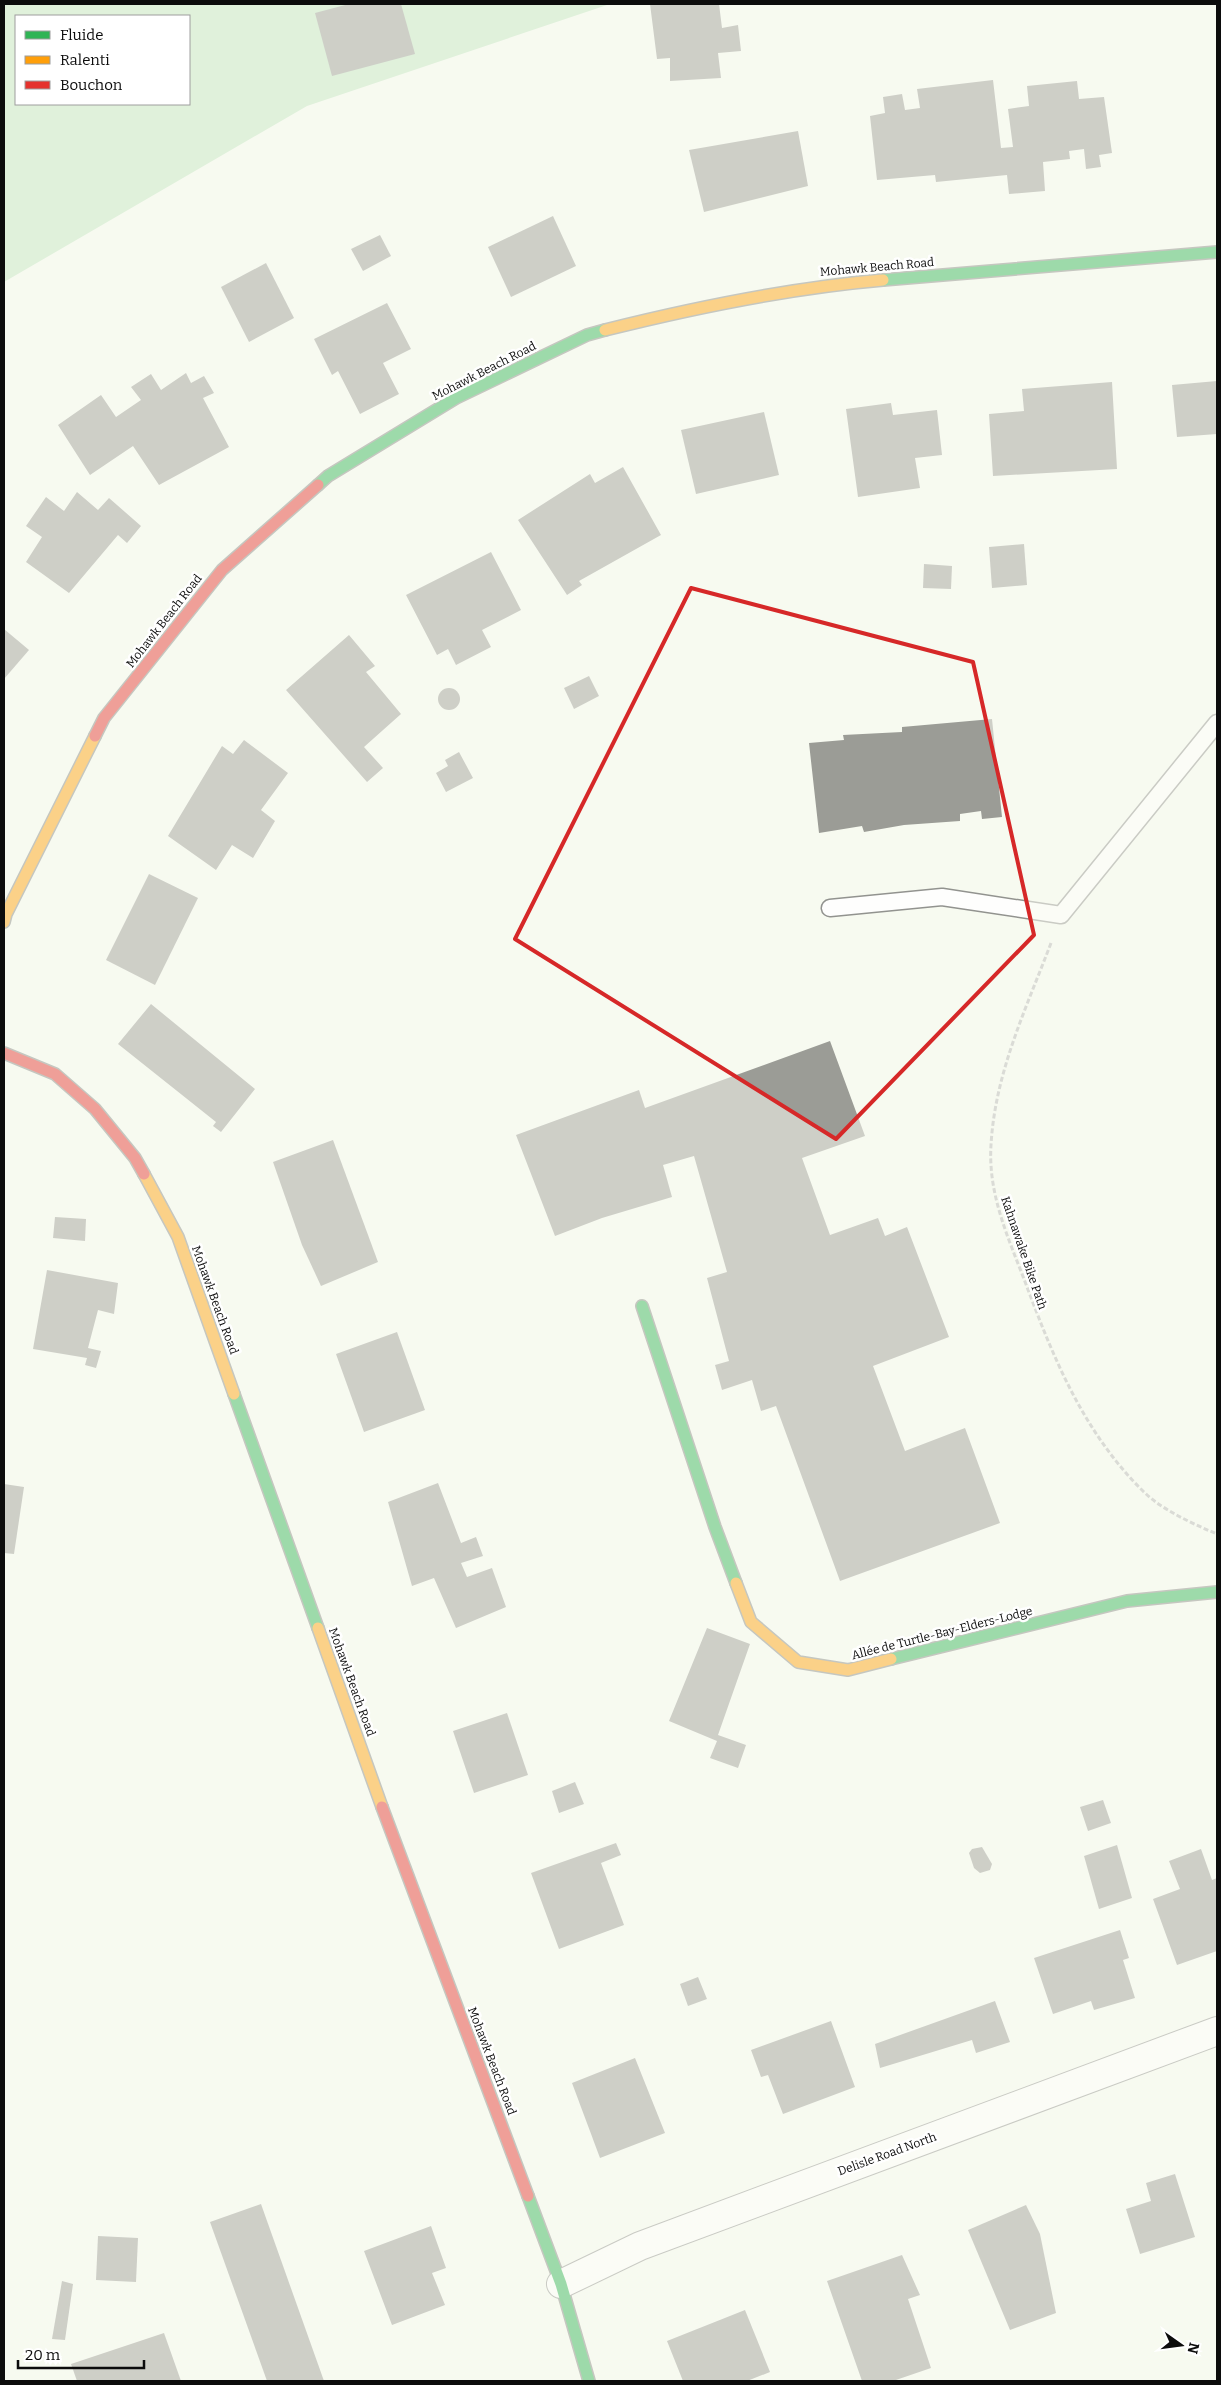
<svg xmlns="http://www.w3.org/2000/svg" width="1221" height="2385" viewBox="0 0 1221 2385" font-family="Bitter,serif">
	<rect width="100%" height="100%" fill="#f7faf0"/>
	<path fill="#c3e6c2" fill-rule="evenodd" d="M 4,4 L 610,4 L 307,106 L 4,282 ZM 16,16 L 189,16 L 189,104 L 16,104 Z"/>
	<g fill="#9b9c96">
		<polygon points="349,4 401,4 415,54 332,76 315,13"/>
		<polygon points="650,4 719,4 722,28 738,25 741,51 718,53 721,78 670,81 670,58 657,59"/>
		<polygon points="993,80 1001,148 1013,147 1008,109 1029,106 1027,86 1077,81 1079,99 1104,97 1112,153 1099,155 1101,167 1086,169 1084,149 1069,151 1070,159 1043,162 1045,191 1009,194 1007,175 936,182 935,175 877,180 870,116 885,113 883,97 902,94 905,110 920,108 917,89"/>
		<polygon points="798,131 808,186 704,212 689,150"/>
		<polygon points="553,216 576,266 511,297 488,247"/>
		<polygon points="380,235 391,256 363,271 351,249"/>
		<polygon points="266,263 294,318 249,342 221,287"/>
		<polygon points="387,303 411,349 383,363 399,394 360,414 338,371 332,375 314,339"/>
		<polygon points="186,373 191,383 204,376 214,393 203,398 229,447 159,485 133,446 90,475 58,425 101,395 116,417 141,400 131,387 151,374 161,390"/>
		<polygon points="1217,381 1217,434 1177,437 1172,385"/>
		<polygon points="1112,382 1117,469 993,476 989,414 1024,411 1022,389"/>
		<polygon points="891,403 893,415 937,410 942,455 915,458 920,488 858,497 846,409"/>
		<polygon points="764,412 779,475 696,494 681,430"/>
		<polygon points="623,467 661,535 579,581 582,585 567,595 518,520 590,474 595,483"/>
		<polygon points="77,492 98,510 109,498 141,526 127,543 118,535 69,593 26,562 42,537 26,526 46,497 64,511"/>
		<polygon points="1024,544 1027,585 992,588 989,547"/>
		<polygon points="491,552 521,610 482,630 491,647 456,665 448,649 437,655 406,595"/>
		<polygon points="924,564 952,566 951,589 923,588"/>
		<polygon points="4,629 29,650 4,679"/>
		<polygon points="349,635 375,666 366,672 401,714 364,747 383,768 367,782 286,690"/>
		<polygon points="589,676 599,696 574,709 564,688"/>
		<circle cx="449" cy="699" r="11"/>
		<polygon points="992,719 1002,817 982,819 981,811 960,814 960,821 904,825 864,832 862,826 819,833 809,743 844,740 843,735 902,732 902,727"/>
		<polygon points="244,740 288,773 261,810 275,821 253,858 232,845 216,870 168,836 222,746 233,754"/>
		<polygon points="459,752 473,778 446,792 436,773 448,766 445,760"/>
		<polygon points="149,874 198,898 155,985 106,960"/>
		<polygon points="151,1004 255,1089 221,1132 213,1126 216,1122 118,1044"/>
		<polygon points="830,1041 865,1136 802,1158 830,1235 878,1218 885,1236 907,1227 949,1337 873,1366 905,1451 965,1428 1000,1523 840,1581 776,1406 761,1411 752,1380 722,1390 715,1365 729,1361 707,1278 727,1272 694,1156 663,1165 672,1197 602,1218 555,1236 516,1135 639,1090 645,1108"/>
		<polygon points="333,1140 378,1262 321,1286 302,1245 273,1162"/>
		<polygon points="55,1217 86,1219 85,1241 53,1238"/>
		<polygon points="47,1270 118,1283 114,1314 98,1310 88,1348 101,1351 96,1368 85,1365 87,1358 33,1349"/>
		<polygon points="397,1332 425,1410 364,1432 336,1354"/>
		<polygon points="438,1483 461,1543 476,1537 483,1556 461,1563 467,1577 492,1568 506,1607 456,1628 434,1578 412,1586 388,1502"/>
		<polygon points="4,1484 24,1487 14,1554 4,1553"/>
		<polygon points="707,1628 750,1644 718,1735 746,1745 738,1768 710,1758 717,1741 669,1721"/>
		<polygon points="507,1713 528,1775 474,1793 453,1731"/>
		<polygon points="575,1782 584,1804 559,1813 552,1791"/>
		<polygon points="1103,1800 1111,1823 1088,1831 1080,1807"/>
		<polygon points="616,1843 621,1855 601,1863 624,1925 559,1949 531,1873"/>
		<polygon points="1117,1845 1132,1898 1099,1909 1084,1856"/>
		<polygon points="982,1847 992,1864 990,1870 980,1873 974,1868 969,1853 972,1849"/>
		<polygon points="1201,1849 1212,1880 1217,1878 1217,1951 1177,1965 1153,1899 1180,1889 1169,1861"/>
		<polygon points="1120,1930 1129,1958 1123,1960 1135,1998 1094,2010 1091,2001 1053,2014 1034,1958"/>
		<polygon points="698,1977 707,1999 688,2006 680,1984"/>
		<polygon points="995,2001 1010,2042 976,2053 972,2040 880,2068 875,2044"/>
		<polygon points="831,2021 855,2087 783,2114 768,2075 761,2077 751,2050"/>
		<polygon points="635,2058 665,2133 600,2158 572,2083"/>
		<polygon points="1175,2174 1195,2237 1140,2254 1126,2209 1151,2201 1146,2183"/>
		<polygon points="261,2204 324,2381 267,2381 210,2222"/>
		<polygon points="1026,2205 1040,2234 1056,2313 1010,2330 968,2230"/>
		<polygon points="431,2226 446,2268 432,2273 445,2305 392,2325 364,2251"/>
		<polygon points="98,2236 138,2238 136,2282 96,2280"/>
		<polygon points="902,2255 920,2295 908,2299 931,2368 893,2381 862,2381 827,2281"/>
		<polygon points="62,2281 73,2284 65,2340 52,2339"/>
		<polygon points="745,2310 770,2372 747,2381 683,2381 667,2341"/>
		<polygon points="164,2333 181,2381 77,2381 71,2364"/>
	</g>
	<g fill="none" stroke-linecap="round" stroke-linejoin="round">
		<g stroke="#92938f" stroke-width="19">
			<polyline id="lane" points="830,908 942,897 1061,915 1217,723"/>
		</g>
		<g stroke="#92938f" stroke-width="30">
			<polyline id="street" points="561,2284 640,2246 1217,2031"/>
		</g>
		<g stroke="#888a85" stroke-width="14">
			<g id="fast">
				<polyline points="883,280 1217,252"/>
				<polyline points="318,485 328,476 456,398 587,335 605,330"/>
				<polyline points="642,1306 715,1527 736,1583"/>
				<polyline points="234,1394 318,1628"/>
				<polyline points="891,1659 1127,1601 1217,1592"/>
				<polyline points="528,2196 561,2284 589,2381"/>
			</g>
		</g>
		<g stroke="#888a85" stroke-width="14">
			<g id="slow">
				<path d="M 605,330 C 697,307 789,288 883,280"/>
				<polyline points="4,922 6,914 95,736"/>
				<polyline points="144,1174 178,1237 234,1394"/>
				<polyline points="736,1583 751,1622 798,1662 848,1670 891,1659"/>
				<polyline points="318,1628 382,1807"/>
			</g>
		</g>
		<g stroke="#888a85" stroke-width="14">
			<g id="jam">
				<polyline points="95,736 104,718 222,570 318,485"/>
				<polyline points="4,1053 55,1074 95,1109 135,1158 144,1174"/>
				<polyline points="382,1807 528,2196"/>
			</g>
		</g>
		<path stroke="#b6b7b5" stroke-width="3" stroke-dasharray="5 2.5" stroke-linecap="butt" d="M 1051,943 C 1026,1009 995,1073 991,1145 C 988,1193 1007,1235 1024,1279 C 1049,1346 1074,1410 1120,1466 C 1132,1480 1145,1495 1160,1505 C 1178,1517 1198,1526 1217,1534"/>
		<use href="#lane" stroke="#fefefd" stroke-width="16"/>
		<use href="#street" stroke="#fefefd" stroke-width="28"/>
		<use href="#fast" stroke="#30b455" stroke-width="11"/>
		<use href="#slow" stroke="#ff9f0a" stroke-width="11"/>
		<use href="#jam" stroke="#e5322d" stroke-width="11"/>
	</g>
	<path d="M0 0H1221V2385H0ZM 691,588 L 973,662 L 1034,935 L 836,1139 L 515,939 Z" fill="#f7faf0" fill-opacity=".55" fill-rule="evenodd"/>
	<path fill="none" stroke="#d62828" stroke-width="4" stroke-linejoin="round" d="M 691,588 L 973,662 L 1034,935 L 836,1139 L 515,939 Z"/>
	<g text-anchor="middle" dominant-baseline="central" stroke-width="5" stroke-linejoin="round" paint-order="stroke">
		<g font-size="12" fill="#0c0c0c" stroke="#fff">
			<text transform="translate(877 267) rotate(-5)">Mohawk Beach Road</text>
			<text transform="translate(484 371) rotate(-27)">Mohawk Beach Road</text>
			<text transform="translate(164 621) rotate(-52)">Mohawk Beach Road</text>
			<text transform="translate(1024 1253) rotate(71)">Kahnawake Bike Path</text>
			<text transform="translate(215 1300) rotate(70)">Mohawk Beach Road</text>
			<text transform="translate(942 1633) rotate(-14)">Allée de Turtle-Bay-Elders-Lodge</text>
			<text transform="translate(352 1682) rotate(70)">Mohawk Beach Road</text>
			<text transform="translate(492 2061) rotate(69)">Mohawk Beach Road</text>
			<text transform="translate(887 2154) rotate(-20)">Delisle Road North</text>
		</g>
	</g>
	<rect width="1221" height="2385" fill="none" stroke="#0c0c0c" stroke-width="10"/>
	<rect x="15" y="15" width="175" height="90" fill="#ffffff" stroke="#9e9e9e"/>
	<rect x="25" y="31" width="25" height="8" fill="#30b455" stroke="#9e9e9e"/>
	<text x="60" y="40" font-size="15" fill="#0c0c0c">Fluide</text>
	<rect x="25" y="56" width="25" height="8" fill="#ff9f0a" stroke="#9e9e9e"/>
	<text x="60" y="65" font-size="15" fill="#0c0c0c">Ralenti</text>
	<rect x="25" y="81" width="25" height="8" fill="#e5322d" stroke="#9e9e9e"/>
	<text x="60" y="90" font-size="15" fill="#0c0c0c">Bouchon</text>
	<g transform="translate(1181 2345) rotate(104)" stroke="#ffffff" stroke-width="4" paint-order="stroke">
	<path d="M0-4L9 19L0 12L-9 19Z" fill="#0c0c0c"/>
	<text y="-8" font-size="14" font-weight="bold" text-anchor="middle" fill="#0c0c0c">N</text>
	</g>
	<path d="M18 2360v8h126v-8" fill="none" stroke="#0c0c0c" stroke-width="2.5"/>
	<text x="25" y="2360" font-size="15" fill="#0c0c0c" stroke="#ffffff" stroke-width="4" paint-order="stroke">20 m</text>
</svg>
